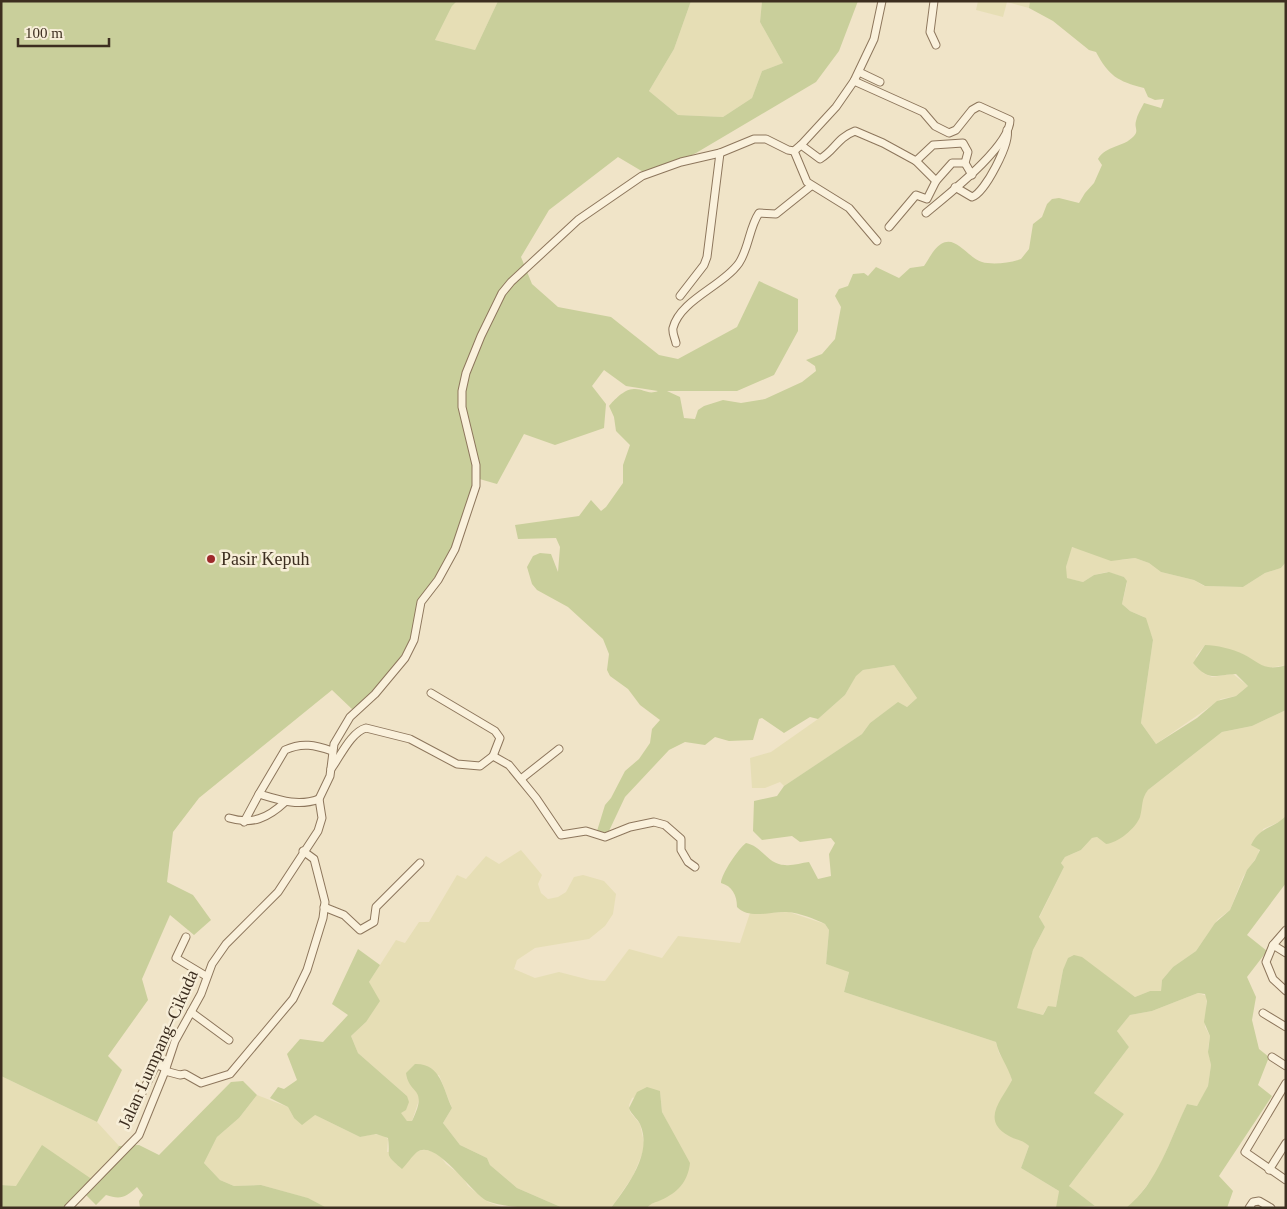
<svg xmlns="http://www.w3.org/2000/svg" width="1287" height="1209" viewBox="0 0 1287 1209" font-family="Georgia,serif">
	<rect width="100%" height="100%" fill="#f0e4c8"/>
	<g fill="#e6deb5">
		<polygon points="457,1 498,1 475,50 435,40 452,6"/>
		<polygon points="691,1 762,1 760,22 783,63 762,71 752,98 723,117 678,115 649,91 674,49"/>
		<polygon points="978,1 1030,1 1029,8 1007,2 1003,17 976,10"/>
		<polygon points="1071,547 1122,560 1135,558 1149,563 1161,572 1194,580 1204,586 1243,587 1265,573 1281,568 1286,562 1286,665 1268,668 1255,663 1243,654 1205,645 1196,656 1203,673 1212,677 1233,674 1248,686 1236,696 1221,699 1156,744 1141,723 1153,640 1144,617 1130,611 1122,604 1127,583 1124,577 1107,572 1094,575 1083,582 1066,578 1066,567"/>
		<polygon points="894,665 917,698 907,707 898,703 870,723 862,734 784,786 780,782 765,788 752,788 750,758 771,752 818,719 845,695 856,675 863,670"/>
		<polygon points="1286,710 1286,816 1281,821 1263,829 1258,855 1243,877 1230,910 1218,919 1196,951 1173,967 1162,980 1161,991 1150,991 1135,997 1093,966 1063,970 1056,1007 1045,1010 1043,1015 1016,1008 1033,950 1045,927 1039,918 1064,867 1061,863 1065,857 1081,850 1092,838 1097,837 1106,844 1117,840 1138,821 1142,797 1148,790 1222,732 1252,726"/>
		<polygon points="521,850 542,875 538,884 541,893 548,899 558,897 566,892 574,877 583,875 604,881 616,894 613,914 605,926 589,939 535,948 517,960 514,969 535,978 559,972 590,980 605,981 629,949 662,958 678,936 740,943 750,913 789,912 825,924 829,930 826,964 849,971 844,992 996,1042 999,1053 1009,1069 1012,1080 1006,1092 1011,1137 1024,1141 1029,1146 1021,1168 1059,1191 1057,1206 647,1208 651,1203 656,1202 684,1155 662,1112 660,1091 632,1098 629,1105 630,1112 640,1124 645,1147 633,1176 611,1208 563,1208 517,1188 490,1165 487,1158 460,1145 443,1123 452,1108 439,1075 408,1079 420,1097 412,1121 407,1121 400,1113 407,1096 358,1053 351,1036 366,1022 369,982 396,940 405,943 419,922 429,922 457,875 466,879 486,856 499,864"/>
		<polygon points="1198,993 1207,996 1205,1027 1210,1036 1208,1049 1211,1065 1208,1086 1203,1096 1197,1106 1187,1104 1157,1172 1134,1202 1126,1208 1093,1208 1095,1206 1069,1186 1124,1114 1094,1093 1129,1047 1117,1031 1130,1015 1152,1011"/>
		<polygon points="1,1076 97,1122 119,1146 104,1173 93,1180 16,1186 1,1185"/>
		<polygon points="257,1095 288,1107 294,1118 315,1115 360,1137 374,1134 384,1136 388,1139 387,1152 426,1150 438,1153 446,1164 462,1176 468,1186 488,1202 504,1208 327,1208 307,1198 261,1185 234,1186 220,1180 204,1163 217,1137 239,1118"/>
	</g>
	<g fill="#c9cf9b">
		<path d="M 1,1 L 457,1 L 452,6 L 435,40 L 475,50 L 498,1 L 691,1 L 674,49 L 649,91 L 678,115 L 723,117 L 752,98 L 762,71 L 783,63 L 760,22 L 762,1 L 858,1 L 839,51 L 816,82 L 696,153 L 650,176 L 618,157 L 549,210 L 521,257 L 532,284 L 558,307 L 611,317 L 659,355 L 678,359 L 737,327 L 759,281 L 798,299 L 798,331 L 774,375 L 737,391 L 667,391 L 680,397 L 684,418 L 695,419 L 698,410 L 704,406 L 723,400 L 741,403 L 765,399 L 802,382 L 816,371 L 815,366 L 806,360 L 822,354 L 835,339 L 841,307 L 835,296 L 839,289 L 848,286 L 853,274 L 864,273 L 868,276 L 876,267 L 899,278 L 910,268 L 924,266 C 929,259 934,248 941,244 C 956,234 969,259 982,262 C 992,265 1011,263 1021,259 L 1029,249 L 1033,224 L 1042,217 L 1047,204 L 1052,199 L 1059,198 L 1079,203 L 1085,193 L 1094,183 L 1102,165 L 1098,159 C 1106,145 1123,148 1134,136 C 1139,130 1134,128 1136,121 C 1137,115 1141,109 1144,103 L 1161,108 L 1164,99 L 1155,100 L 1148,97 L 1144,88 C 1117,81 1109,76 1096,52 L 1089,50 L 1053,21 L 1029,8 L 1030,1 L 1286,1 L 1286,562 L 1281,568 L 1265,573 L 1243,587 L 1205,586 L 1194,580 L 1161,572 L 1149,563 L 1135,558 L 1111,561 L 1072,547 L 1066,567 L 1067,578 L 1083,582 L 1094,575 L 1109,572 L 1124,577 L 1127,581 L 1122,604 L 1130,611 L 1146,618 L 1153,640 L 1141,723 L 1156,744 L 1197,718 L 1217,701 L 1236,696 L 1248,686 L 1236,674 C 1215,675 1209,682 1193,663 L 1205,645 C 1216,645 1233,649 1243,654 C 1261,663 1264,672 1286,665 L 1286,710 L 1252,726 L 1222,732 L 1148,790 C 1141,799 1143,806 1140,817 C 1136,828 1118,843 1106,844 L 1097,837 L 1092,838 L 1081,850 L 1065,857 L 1061,863 L 1064,867 L 1039,917 L 1045,927 L 1033,950 L 1017,1008 L 1043,1015 L 1048,1006 L 1056,1007 L 1063,970 L 1068,958 L 1074,955 L 1082,957 L 1135,997 L 1150,991 L 1161,991 L 1162,980 L 1173,967 L 1196,951 L 1215,923 L 1230,910 L 1247,870 L 1255,860 L 1260,850 L 1251,845 C 1260,826 1273,829 1286,816 L 1286,883 L 1247,935 L 1267,951 L 1247,977 L 1256,997 L 1252,1020 L 1259,1049 L 1269,1057 L 1258,1085 L 1272,1096 L 1219,1176 L 1233,1191 L 1227,1208 L 1126,1208 C 1158,1183 1170,1139 1187,1104 L 1197,1106 L 1208,1086 L 1211,1065 L 1208,1052 L 1210,1036 L 1204,1022 L 1207,1001 L 1205,994 L 1198,993 L 1152,1011 L 1130,1015 L 1117,1031 L 1129,1047 L 1094,1093 L 1124,1114 L 1069,1186 L 1095,1206 L 1056,1208 L 1059,1191 L 1021,1168 L 1029,1146 C 1023,1140 1016,1140 1009,1136 C 980,1120 1002,1100 1012,1080 C 1008,1066 999,1056 996,1042 L 844,992 L 849,972 L 826,964 L 829,930 L 825,924 C 815,919 800,913 787,912 C 771,911 750,920 737,907 C 737,895 732,886 721,883 C 721,874 739,848 746,843 C 762,846 768,865 785,865 C 792,866 801,863 809,862 L 818,879 L 831,876 L 829,854 L 835,843 L 831,838 L 800,842 L 792,836 L 762,840 L 753,831 L 754,801 L 777,796 L 784,786 L 862,734 L 870,723 L 898,702 L 907,707 L 917,698 L 894,665 L 863,670 L 856,676 L 845,695 L 818,719 L 810,717 L 784,733 L 762,718 L 759,719 L 753,740 L 729,741 L 715,737 L 705,745 L 685,742 L 669,750 L 625,797 L 609,831 L 605,835 L 597,831 L 605,805 L 611,798 L 625,771 L 639,759 L 650,743 L 652,729 L 660,720 L 640,705 L 628,689 L 610,676 L 607,670 L 609,654 L 603,639 L 568,607 L 537,590 L 532,584 L 527,567 L 533,556 L 540,553 L 551,554 L 558,572 L 560,547 L 556,538 L 518,539 L 515,525 L 579,516 L 591,500 L 601,511 L 606,507 L 623,483 L 623,465 L 630,445 L 616,431 L 614,417 L 609,406 C 614,400 625,388 635,389 C 644,389 648,395 658,391 L 626,386 L 604,370 L 592,386 L 606,404 L 604,428 L 555,445 L 524,434 L 497,484 L 476,478 L 466,515 L 435,583 L 420,602 L 412,638 L 406,649 L 375,691 L 353,710 L 332,690 L 199,798 L 173,832 L 167,882 L 193,895 L 211,920 L 194,935 L 170,915 L 142,979 L 148,1000 L 108,1056 L 122,1070 L 97,1122 L 1,1076 Z"/>
		<path d="M 358,949 L 380,965 L 369,982 L 380,1001 L 366,1022 L 351,1036 L 358,1053 L 407,1096 L 409,1102 L 406,1110 L 401,1113 L 407,1121 L 412,1121 C 429,1086 409,1096 406,1073 L 415,1064 C 441,1063 443,1089 452,1108 L 443,1123 L 460,1145 L 487,1158 L 490,1165 L 517,1188 L 563,1208 C 539,1208 509,1209 487,1201 C 471,1193 436,1138 417,1152 C 412,1156 407,1164 402,1169 C 383,1152 391,1159 388,1138 L 376,1134 L 360,1137 L 315,1115 L 302,1125 L 294,1118 L 288,1107 L 270,1098 L 278,1087 L 284,1089 L 297,1080 L 287,1054 L 300,1039 L 323,1042 L 348,1015 L 332,1004 Z"/>
		<path d="M 243,1081 L 257,1095 L 239,1118 L 217,1137 L 204,1163 L 220,1180 L 234,1186 L 261,1185 L 308,1198 L 327,1208 L 140,1208 L 139,1201 L 143,1195 L 137,1187 C 126,1197 121,1200 106,1195 L 96,1205 L 82,1191 L 63,1208 L 1,1208 L 1,1185 L 16,1186 L 42,1145 L 93,1180 L 104,1173 L 119,1146 L 139,1145 L 159,1155 L 231,1082 Z"/>
		<path d="M 647,1087 L 660,1091 L 662,1112 L 690,1163 C 688,1182 677,1193 661,1200 C 655,1203 652,1202 647,1208 L 611,1208 C 628,1185 653,1153 640,1124 C 637,1118 631,1114 629,1108 L 637,1092 Z"/>
	</g>
	<g fill="none" stroke-linecap="round" stroke-linejoin="round">
		<g stroke="#8d765c" stroke-width="9">
			<g id="minor">
				<polyline points="934,1 930,32 936,45"/>
				<polyline points="859,72 880,82"/>
				<path d="M 854,81 L 923,112 L 935,126 L 949,133 L 956,130 L 972,110 L 979,106 L 1010,120 C 1010,147 946,196 926,213"/>
				<path d="M 801,145 L 820,159 C 835,150 837,138 855,131 L 883,143 L 916,161 L 933,145 L 963,143 L 968,152 L 965,163 L 972,175"/>
				<polyline points="794,151 807,182 849,208 877,241"/>
				<polyline points="916,161 936,181"/>
				<path d="M 955,187 L 972,197 C 985,193 1011,142 1007,130"/>
				<polyline points="889,227 916,195 927,199 936,181 952,163 965,163"/>
				<polyline points="680,296 704,265 707,257 720,153"/>
				<path d="M 676,343 C 675,338 672,333 673,328 C 680,300 723,286 739,263 C 749,248 749,228 759,213 L 776,214 L 811,186"/>
				<polyline points="493,756 509,765 536,798 561,835 586,831 605,837 630,827 654,822 665,825 681,839 681,850 688,862 695,867"/>
				<path d="M 331,769 C 340,757 351,732 366,728 L 410,739 L 457,764 L 480,766 L 493,756 L 500,738 L 495,731 L 431,693"/>
				<polyline points="521,779 559,749"/>
				<path d="M 319,799 C 298,807 279,800 259,794 L 285,750 C 302,742 315,745 332,751"/>
				<path d="M 229,818 C 252,825 268,818 285,802"/>
				<polyline points="244,822 259,794"/>
				<polyline points="324,907 344,915 360,930 374,922 376,907 420,863"/>
				<polyline points="1286,930 1273,945 1266,962 1273,979 1286,991"/>
				<polyline points="186,937 176,958 206,976"/>
				<polyline points="1273,945 1286,953"/>
				<polyline points="191,1012 229,1040"/>
				<polyline points="1263,1013 1286,1027"/>
				<polyline points="1272,1057 1286,1066"/>
				<polyline points="165,1071 180,1075 185,1074 201,1083 230,1074 293,999 307,970 323,918 325,902 314,859 303,851"/>
				<polyline points="1286,1083 1245,1152 1286,1180"/>
				<polyline points="140,1097 156,1065 166,1068"/>
				<polyline points="1269,1170 1286,1143"/>
				<polyline points="68,1208 139,1135 165,1071 175,1041 201,994 212,964 226,944 278,892 318,831 322,818 319,799 330,776 334,744 350,717 375,694 405,658 414,640 421,602 438,580 455,549 476,486 476,465 462,407 462,391 466,373 481,336 502,293 511,282 578,220 642,176 681,162 720,153 754,139 766,139 788,150 794,151 801,145 836,107 854,81 874,39 882,1"/>
				<polyline points="1249,1208 1253,1202 1259,1201 1271,1208"/>
			</g>
		</g>
		<use href="#minor" stroke="#faf1dc" stroke-width="7"/>
	</g>
	<circle fill="#9e2a2b" stroke="#f7eed8" stroke-width="2" cx="211" cy="559" r="5"/>
	<g text-anchor="middle" dominant-baseline="central" stroke-width="5" stroke-linejoin="round" paint-order="stroke">
		<g font-size="18" fill="#3d2e20" stroke="#f7eed8" text-anchor="start">
			<text x="221" y="559">Pasir Kepuh</text>
		</g>
		<g font-size="18" fill="#3d2e20" stroke="#f7eed8">
			<text transform="translate(158 1049) rotate(-66)">Jalan Lumpang–Cikuda</text>
		</g>
	</g>
	<rect width="1287" height="1209" fill="none" stroke="#3d2e20" stroke-width="5"/>
	<path d="M18 38v8h91v-8" fill="none" stroke="#3d2e20" stroke-width="2.5"/>
	<text x="25" y="38" font-size="15" fill="#3d2e20" stroke="#f7eed8" stroke-width="4" paint-order="stroke">100 m</text>
</svg>
